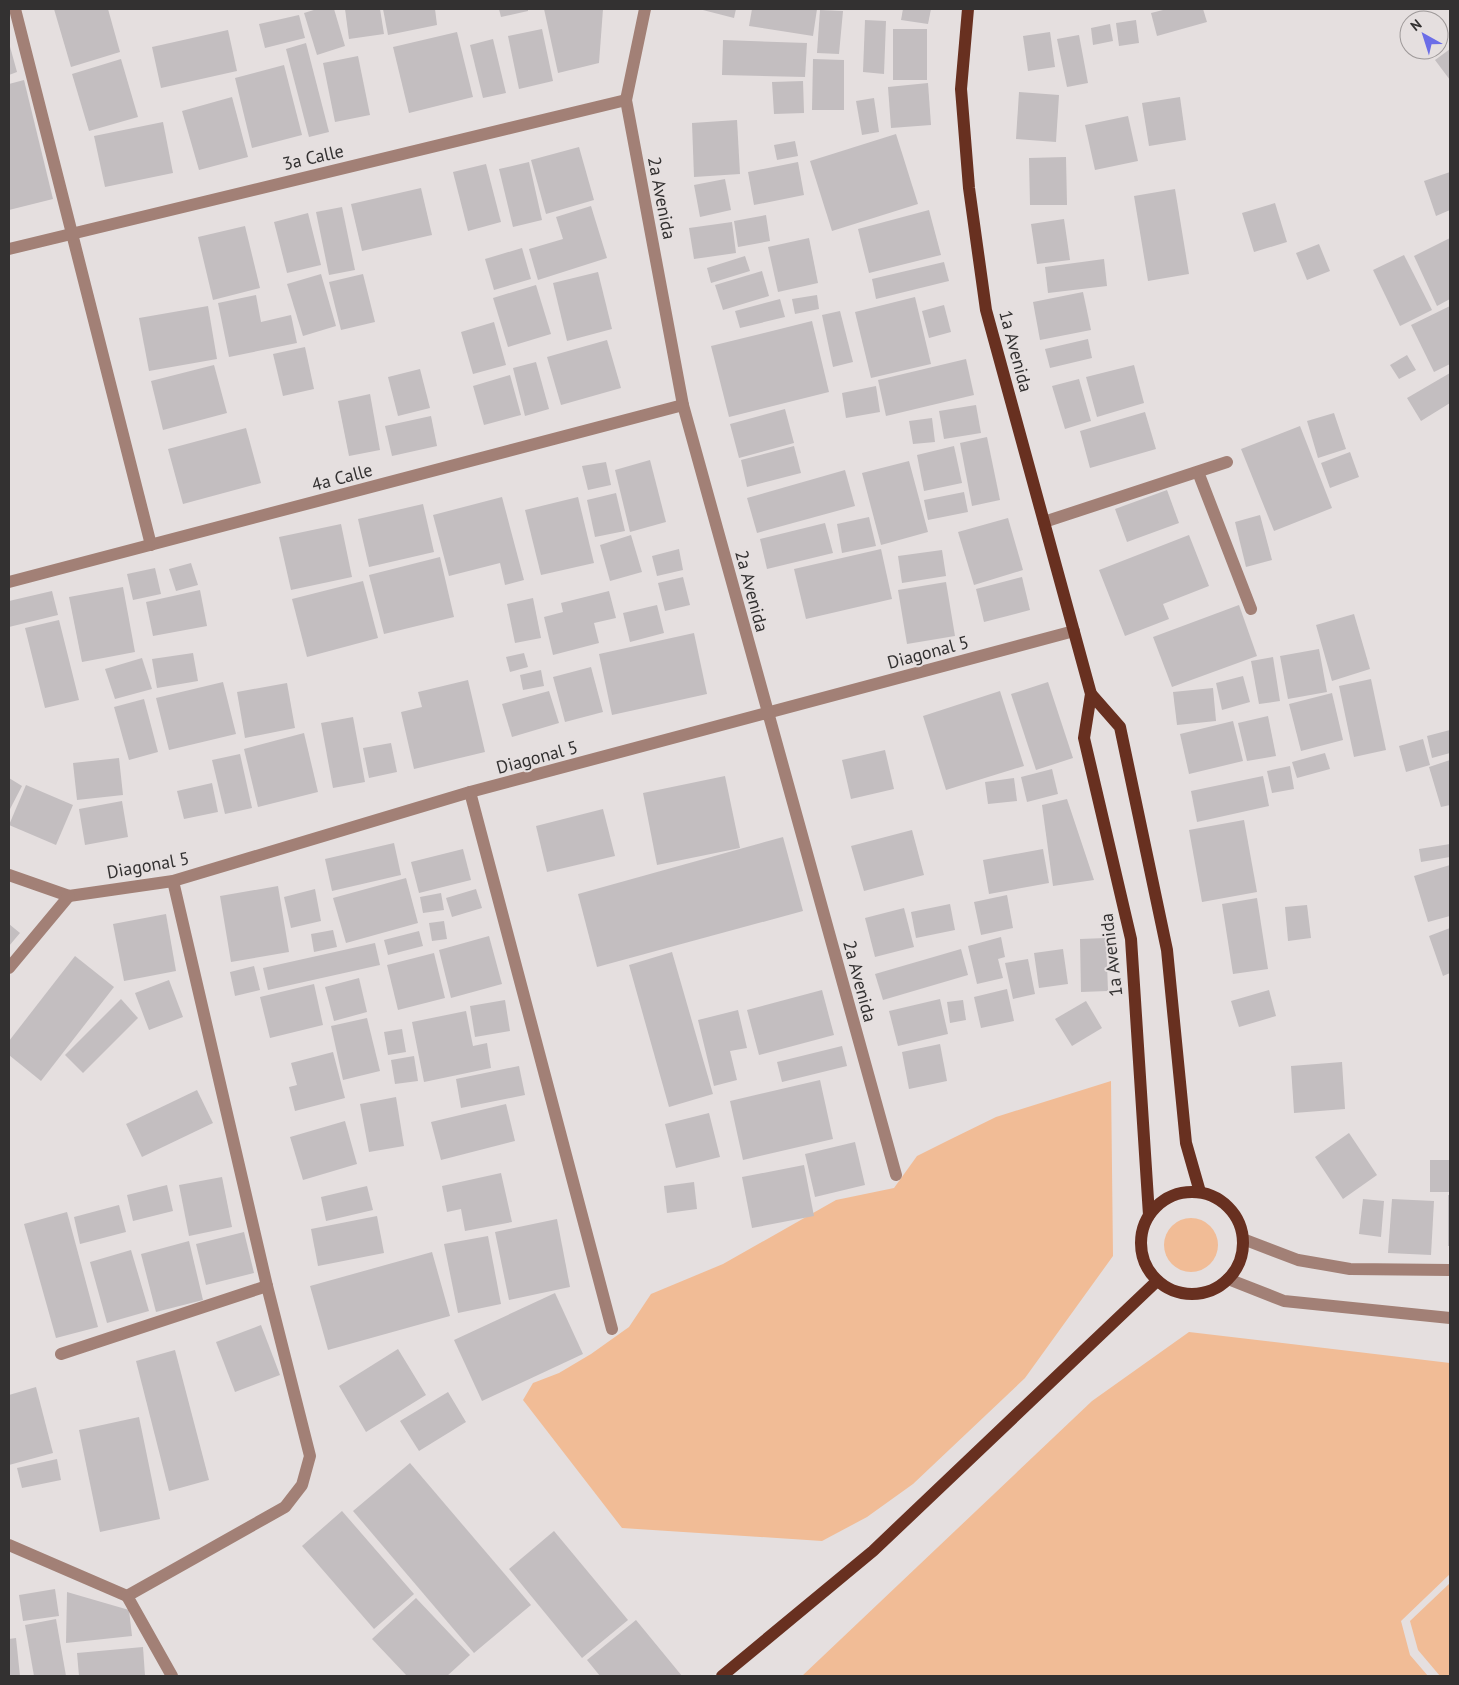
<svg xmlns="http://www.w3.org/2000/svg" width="1459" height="1685" viewBox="0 0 1459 1685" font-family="'PT Sans',sans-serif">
	<rect width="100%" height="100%" fill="#e5dfdf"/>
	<g fill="#f1bc96">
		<polygon points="1111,1081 1113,1256 1025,1378 913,1484 867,1517 822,1541 622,1528 523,1400 533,1383 559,1373 591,1354 629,1327 651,1294 723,1264 836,1200 894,1188 917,1156 949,1140 996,1117"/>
		<circle cx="1191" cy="1245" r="27"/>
		<polygon points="1189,1332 1450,1363 1450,1574 1401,1621 1410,1655 1428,1676 802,1676 1092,1401"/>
		<polygon points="1450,1583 1450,1676 1440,1676 1418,1650 1410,1621"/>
	</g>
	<g fill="#c3bec0">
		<polygon points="54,9 108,9 120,52 71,67"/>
		<polygon points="317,9 334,9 345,46 317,55 304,13"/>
		<polygon points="345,9 380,9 384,34 349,39"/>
		<polygon points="383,9 435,9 437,25 388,35"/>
		<polygon points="499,9 528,9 528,11 501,17"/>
		<polygon points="544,9 603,9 599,63 558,73"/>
		<polygon points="699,9 736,9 734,18"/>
		<polygon points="752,9 817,9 813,36 749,26"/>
		<polygon points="903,9 931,9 928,24 901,20"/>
		<polygon points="1167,9 1203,9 1207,22 1157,36 1151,13"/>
		<polygon points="820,10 843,11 839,54 817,53"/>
		<polygon points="299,15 305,38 265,48 259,24"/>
		<polygon points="865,20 886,21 884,74 863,72"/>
		<polygon points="1136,20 1139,43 1119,46 1116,23"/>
		<polygon points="1110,24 1113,41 1093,45 1091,28"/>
		<polygon points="542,29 553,81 519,89 508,36"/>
		<rect x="893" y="29" width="34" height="51"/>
		<polygon points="228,30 237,71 161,88 152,47"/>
		<polygon points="457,32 473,97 409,113 393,47"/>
		<polygon points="1050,32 1055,67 1028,71 1023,36"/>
		<polygon points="1079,35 1088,83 1067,87 1057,39"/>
		<polygon points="493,39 506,93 483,98 470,45"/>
		<polygon points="723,40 807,43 805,77 722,75"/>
		<polygon points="9,43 17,72 9,75"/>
		<polygon points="306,43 329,132 309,137 286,49"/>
		<polygon points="1450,49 1450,80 1435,60"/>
		<polygon points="358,56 370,115 335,122 323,63"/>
		<polygon points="121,59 138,117 89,131 72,74"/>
		<polygon points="813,59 844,60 844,110 812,110"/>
		<polygon points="284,65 302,135 252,148 235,78"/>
		<polygon points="24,80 53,199 9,210 9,84"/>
		<polygon points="803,81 804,113 774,114 772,82"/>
		<polygon points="928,83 931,125 891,128 888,87"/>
		<polygon points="1019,92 1059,95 1056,142 1016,139"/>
		<polygon points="232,97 248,157 199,170 182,111"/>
		<polygon points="1180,97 1186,140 1149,146 1142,103"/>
		<polygon points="874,98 879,132 862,135 856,101"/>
		<polygon points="1128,116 1138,161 1095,170 1085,125"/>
		<polygon points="737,120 740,174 694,177 692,123"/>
		<polygon points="163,122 173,173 105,187 94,136"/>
		<polygon points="896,134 918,204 832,231 810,161"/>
		<polygon points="795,141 798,156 777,160 774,145"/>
		<polygon points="579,147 594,200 546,214 531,160"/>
		<polygon points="1066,157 1067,205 1030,205 1029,158"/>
		<polygon points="529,162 542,220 513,227 499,169"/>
		<polygon points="798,162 804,195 754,205 748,172"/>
		<polygon points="486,164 501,222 468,231 453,172"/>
		<polygon points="1450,172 1450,210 1436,216 1424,181"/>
		<polygon points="725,179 731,210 700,217 694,185"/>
		<polygon points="421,188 432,235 362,251 351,204"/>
		<polygon points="1175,189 1189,274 1148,281 1134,196"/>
		<polygon points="1275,203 1287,242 1254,252 1242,213"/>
		<polygon points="591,206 607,258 538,280 529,249 563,239 556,217"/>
		<polygon points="342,207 355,270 329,275 316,212"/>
		<polygon points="929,210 941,255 869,273 858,229"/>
		<polygon points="308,213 321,265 287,273 274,222"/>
		<polygon points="766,215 770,241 738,247 734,221"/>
		<polygon points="1064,219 1070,260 1037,264 1031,224"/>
		<polygon points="732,222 736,253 694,259 689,228"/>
		<polygon points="245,226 260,288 213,300 198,237"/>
		<polygon points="809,238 818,283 778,292 768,247"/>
		<polygon points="1450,238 1450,299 1437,306 1414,256"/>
		<polygon points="1319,244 1330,271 1307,280 1296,253"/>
		<polygon points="522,248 531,279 494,290 485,259"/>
		<polygon points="1404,255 1432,310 1400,326 1373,270"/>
		<polygon points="745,256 750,271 711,283 707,268"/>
		<polygon points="1104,259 1107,286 1048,293 1045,267"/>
		<polygon points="944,262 949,281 876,299 872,279"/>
		<polygon points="762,271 769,296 723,310 715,285"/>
		<polygon points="598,272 612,329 567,341 553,283"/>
		<polygon points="321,274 336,326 303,336 287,284"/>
		<polygon points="363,274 375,322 341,330 329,282"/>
		<polygon points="536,285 551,334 508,347 493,298"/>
		<polygon points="1083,292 1091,330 1040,340 1033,302"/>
		<polygon points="256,295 261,322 291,315 297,343 229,357 218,303"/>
		<polygon points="817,295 819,309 795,314 792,299"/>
		<polygon points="915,297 931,364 871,378 855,312"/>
		<polygon points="780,299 785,317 740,328 735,311"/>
		<polygon points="944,305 951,332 929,338 922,311"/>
		<polygon points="208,306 217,359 149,371 139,318"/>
		<polygon points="1450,306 1450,364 1434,372 1411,325"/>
		<polygon points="840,311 853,362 833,367 822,315"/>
		<polygon points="812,321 829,392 729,417 711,346"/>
		<polygon points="494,322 506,365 473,374 461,332"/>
		<polygon points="1088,339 1092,358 1050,368 1045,349"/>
		<polygon points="607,340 621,388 561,405 547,357"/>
		<polygon points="305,347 314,389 283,396 273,354"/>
		<polygon points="1407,355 1416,370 1399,379 1390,365"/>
		<polygon points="966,359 974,395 886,416 878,380"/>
		<polygon points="536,362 549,409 525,416 513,368"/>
		<polygon points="214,365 227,413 163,430 151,381"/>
		<polygon points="1134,365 1144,403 1097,417 1086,377"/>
		<polygon points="420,369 430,408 398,416 388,377"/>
		<polygon points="1450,373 1450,403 1421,421 1407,398"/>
		<polygon points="510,375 521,415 484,425 473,386"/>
		<polygon points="1079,379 1091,421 1065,429 1052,386"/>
		<polygon points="876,386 880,412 846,418 842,393"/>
		<polygon points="370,394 380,450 349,456 338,401"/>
		<polygon points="976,405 981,433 944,439 939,411"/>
		<polygon points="785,409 794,443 739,458 730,424"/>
		<polygon points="1145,412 1156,449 1090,468 1080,431"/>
		<polygon points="1334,413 1346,449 1318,458 1307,421"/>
		<polygon points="431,416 437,446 392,456 385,426"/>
		<polygon points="932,418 935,442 913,444 909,421"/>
		<polygon points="1300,426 1332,508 1274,531 1241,449"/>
		<polygon points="246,428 261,483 183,504 168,449"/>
		<polygon points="987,437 1000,500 972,506 960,443"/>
		<polygon points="794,446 801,473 747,487 741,460"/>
		<polygon points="954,446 962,483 924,491 917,455"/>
		<polygon points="1350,452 1359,477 1330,488 1321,463"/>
		<polygon points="650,460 666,522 630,532 615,470"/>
		<polygon points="909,461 928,532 881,545 862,473"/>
		<polygon points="606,462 611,485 588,490 582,466"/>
		<polygon points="845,470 855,506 757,533 747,498"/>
		<polygon points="1167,490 1179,523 1127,542 1115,509"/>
		<polygon points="964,492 968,512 928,520 924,500"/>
		<polygon points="616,493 625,531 595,537 587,500"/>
		<polygon points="502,497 524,580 505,585 500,563 449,576 433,515"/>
		<polygon points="578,497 594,563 541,575 525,510"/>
		<polygon points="423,504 434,552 369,567 358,519"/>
		<polygon points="1260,515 1272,560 1246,567 1235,522"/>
		<polygon points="869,517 876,546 842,553 837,524"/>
		<polygon points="1008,518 1023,570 974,585 958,532"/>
		<polygon points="825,523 833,553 767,569 760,539"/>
		<polygon points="341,524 352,577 291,590 279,537"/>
		<polygon points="631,535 642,572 610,581 600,545"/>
		<polygon points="1189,535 1209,586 1163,604 1169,619 1125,636 1099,570"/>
		<polygon points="679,549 683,570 657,576 652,556"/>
		<polygon points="881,549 892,599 806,619 794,569"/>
		<polygon points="942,550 946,576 902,583 898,556"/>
		<polygon points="440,557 454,617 384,634 369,575"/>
		<polygon points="191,563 198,585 176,591 169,569"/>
		<polygon points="155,568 161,594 133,600 127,574"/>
		<polygon points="683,577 690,605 665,611 658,583"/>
		<polygon points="1022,577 1030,610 984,622 976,589"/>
		<polygon points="363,581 378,638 307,657 292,599"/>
		<polygon points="946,582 955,636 907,644 898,590"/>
		<polygon points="123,587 135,652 82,662 69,597"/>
		<polygon points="200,590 207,626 153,636 146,602"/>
		<polygon points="52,591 58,615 9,627 9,601"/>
		<polygon points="609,591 616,618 594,623 599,643 553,655 544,617 563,612 561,603"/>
		<polygon points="533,598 541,638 515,643 507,604"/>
		<polygon points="657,605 664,633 630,642 623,613"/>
		<polygon points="1239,605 1257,656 1172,687 1153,637"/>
		<polygon points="1354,614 1370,669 1332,681 1316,625"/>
		<polygon points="59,620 79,700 45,708 25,628"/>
		<polygon points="694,633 707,694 612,715 599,654"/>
		<polygon points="1319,649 1327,692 1288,699 1280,656"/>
		<polygon points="193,653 198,681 157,688 152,659"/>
		<polygon points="524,653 528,667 510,672 506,657"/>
		<polygon points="1273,657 1280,701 1259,704 1251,661"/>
		<polygon points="142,658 152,689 115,699 105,669"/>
		<polygon points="591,667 603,712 565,722 553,677"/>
		<polygon points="541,670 544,686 523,690 520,675"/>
		<polygon points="1243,676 1250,702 1222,710 1216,683"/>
		<polygon points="1371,679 1386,750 1354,757 1339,686"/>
		<polygon points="468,680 485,752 414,769 401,712 422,707 418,692"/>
		<polygon points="223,682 236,734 169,750 156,698"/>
		<polygon points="1048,682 1073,758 1036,770 1011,694"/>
		<polygon points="287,683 295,728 245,738 237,692"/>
		<polygon points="1213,688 1216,721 1177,725 1173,692"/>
		<polygon points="549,691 559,723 512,737 502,704"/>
		<polygon points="1000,691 1024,766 946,790 923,716"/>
		<polygon points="1332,693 1343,740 1301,751 1289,704"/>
		<polygon points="144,699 158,752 129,760 114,707"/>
		<polygon points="1268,716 1276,756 1247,761 1238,723"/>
		<polygon points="353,717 365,782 333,788 321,723"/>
		<polygon points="1233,721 1243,761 1189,774 1180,734"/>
		<polygon points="1450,730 1450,753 1432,758 1427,736"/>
		<polygon points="304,733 318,792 258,807 244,749"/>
		<polygon points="1423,739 1430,765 1406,772 1399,746"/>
		<polygon points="391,743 397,772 369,778 363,748"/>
		<polygon points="885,750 894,789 851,799 842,760"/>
		<polygon points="1325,753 1330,769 1297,778 1292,762"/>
		<polygon points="240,754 252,808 225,814 212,760"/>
		<polygon points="119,758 123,795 77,800 73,763"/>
		<polygon points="1450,760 1450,805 1441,807 1429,767"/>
		<polygon points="1290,766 1294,789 1272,793 1267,771"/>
		<polygon points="1052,769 1058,794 1027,802 1021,777"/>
		<polygon points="725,776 740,848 657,865 643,793"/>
		<polygon points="1263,776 1269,806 1197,822 1191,791"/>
		<polygon points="9,778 22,786 9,811"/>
		<polygon points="1014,778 1017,801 988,804 985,782"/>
		<polygon points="212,783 218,812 184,819 177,791"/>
		<polygon points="26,785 73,805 56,845 9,825"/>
		<polygon points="1067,799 1094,880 1053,886 1042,805"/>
		<polygon points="122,801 128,837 85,845 79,809"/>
		<polygon points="603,809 615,856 547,872 536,826"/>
		<polygon points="1244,820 1257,892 1202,902 1189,830"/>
		<polygon points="912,830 924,875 864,891 851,846"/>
		<polygon points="783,837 803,911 597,967 578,894"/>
		<polygon points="394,843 401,875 332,891 325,859"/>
		<polygon points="1450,844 1450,857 1421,862 1419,849"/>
		<polygon points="463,849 471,880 419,893 411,862"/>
		<polygon points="1043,849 1049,883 989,894 983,860"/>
		<polygon points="1450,865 1450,916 1428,922 1414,876"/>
		<polygon points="406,878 418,923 346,943 333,898"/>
		<polygon points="278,886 289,952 231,962 220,896"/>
		<polygon points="315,889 321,921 291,928 284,897"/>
		<polygon points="476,889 482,908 452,917 446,898"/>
		<polygon points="441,893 444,910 423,913 420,897"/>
		<polygon points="1007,895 1013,928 981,935 974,902"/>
		<polygon points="1257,898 1268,969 1233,974 1222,904"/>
		<polygon points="950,904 955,930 916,938 911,912"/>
		<polygon points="1307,905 1311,938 1288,941 1285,907"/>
		<polygon points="904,908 914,947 875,957 865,918"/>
		<polygon points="166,914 176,971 124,981 113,924"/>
		<polygon points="444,921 447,939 432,941 429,923"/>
		<polygon points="9,924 20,933 9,946"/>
		<polygon points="1450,928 1450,973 1443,976 1429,936"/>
		<polygon points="333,930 337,947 314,952 311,934"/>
		<polygon points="419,931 423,946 388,955 384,940"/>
		<polygon points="489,936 502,984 451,998 439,950"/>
		<polygon points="1001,937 1005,957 998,959 1003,978 977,984 968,946"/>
		<polygon points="1106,938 1108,991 1081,992 1080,939"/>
		<polygon points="375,943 380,965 268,990 263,968"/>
		<polygon points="961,949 968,975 883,1000 875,974"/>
		<polygon points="1063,949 1068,984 1039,988 1034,953"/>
		<polygon points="672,952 713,1094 669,1107 629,965"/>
		<polygon points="434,953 445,998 398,1010 387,965"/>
		<polygon points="75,956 114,987 41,1081 9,1055 9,1041"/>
		<polygon points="1028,959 1035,994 1013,999 1005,963"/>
		<polygon points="254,966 260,990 235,996 230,972"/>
		<polygon points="359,978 367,1012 334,1021 325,987"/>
		<polygon points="169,980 183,1017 149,1030 135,993"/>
		<polygon points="314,984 323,1025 270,1038 260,997"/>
		<polygon points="1007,989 1014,1021 981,1028 974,997"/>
		<polygon points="822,990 834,1035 759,1055 747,1010"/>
		<polygon points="1269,990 1276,1016 1239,1027 1231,1001"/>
		<polygon points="121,999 138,1018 83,1073 65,1055"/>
		<polygon points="940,999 948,1034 898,1046 889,1011"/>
		<polygon points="505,1000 510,1031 475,1037 470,1006"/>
		<polygon points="963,1000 966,1020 950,1023 947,1002"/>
		<polygon points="1086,1001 1102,1028 1072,1046 1055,1019"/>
		<polygon points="738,1010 747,1048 730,1051 737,1080 714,1086 698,1020"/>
		<polygon points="466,1011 473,1046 487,1043 491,1068 424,1082 412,1022"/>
		<polygon points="367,1018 380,1071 343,1080 331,1026"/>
		<polygon points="402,1029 406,1052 388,1055 384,1032"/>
		<polygon points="940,1044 947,1081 909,1089 902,1052"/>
		<polygon points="842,1046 847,1066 782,1082 777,1062"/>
		<polygon points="333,1052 345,1098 295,1111 289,1087 297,1085 291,1063"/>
		<polygon points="414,1056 418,1081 395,1084 391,1060"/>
		<polygon points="1342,1062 1345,1109 1294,1113 1291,1066"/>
		<polygon points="519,1066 525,1095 461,1108 456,1079"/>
		<polygon points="820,1080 833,1139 743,1160 730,1101"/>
		<polygon points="197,1090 213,1123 142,1157 126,1124"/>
		<polygon points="396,1097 404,1146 369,1152 360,1104"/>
		<polygon points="506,1104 515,1141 441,1160 431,1122"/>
		<polygon points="709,1113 720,1157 676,1168 665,1124"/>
		<polygon points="345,1121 357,1164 303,1180 290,1137"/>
		<polygon points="1349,1133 1377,1175 1343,1199 1315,1157"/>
		<polygon points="855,1142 865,1185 815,1197 805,1154"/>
		<rect x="1430" y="1160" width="20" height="32"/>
		<polygon points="804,1165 814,1216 752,1228 742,1177"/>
		<polygon points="501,1173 512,1222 465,1231 461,1209 447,1212 442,1186"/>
		<polygon points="222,1177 232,1227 189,1236 179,1185"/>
		<polygon points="694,1182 697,1209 667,1213 664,1186"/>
		<polygon points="167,1185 173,1211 133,1221 127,1195"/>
		<polygon points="367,1186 373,1210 326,1221 321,1197"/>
		<rect x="1448" y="1195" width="2" height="51"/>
		<polygon points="1363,1199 1384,1201 1381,1237 1359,1234"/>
		<polygon points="1392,1199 1434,1201 1431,1255 1388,1253"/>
		<polygon points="119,1205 126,1232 80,1244 74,1217"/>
		<polygon points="67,1212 98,1327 56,1338 24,1224"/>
		<polygon points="377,1216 384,1253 318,1266 311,1229"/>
		<polygon points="557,1219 570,1287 509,1300 495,1232"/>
		<polygon points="244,1232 254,1273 206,1285 196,1244"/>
		<polygon points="488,1236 501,1304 458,1313 444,1244"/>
		<polygon points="189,1241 203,1300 156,1312 141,1254"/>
		<polygon points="131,1250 149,1311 107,1323 90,1262"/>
		<polygon points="432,1252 450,1316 328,1350 310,1286"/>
		<polygon points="555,1293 583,1354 482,1401 454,1340"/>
		<polygon points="261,1325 280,1375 235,1392 216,1342"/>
		<polygon points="398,1349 426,1395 366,1432 339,1386"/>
		<polygon points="175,1350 209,1480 169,1491 136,1361"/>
		<polygon points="36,1387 53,1453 9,1465 9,1395"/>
		<polygon points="448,1392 466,1422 419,1451 400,1421"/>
		<polygon points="139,1417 160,1519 100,1532 79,1430"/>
		<polygon points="57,1459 61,1480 22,1488 17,1468"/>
		<polygon points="410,1463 531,1605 474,1653 353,1511"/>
		<polygon points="342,1511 414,1594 374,1629 302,1546"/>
		<polygon points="554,1531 628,1620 582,1658 509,1569"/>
		<polygon points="55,1589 59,1616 23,1621 19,1595"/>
		<polygon points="67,1592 129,1610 132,1636 66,1643"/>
		<polygon points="416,1598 470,1655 447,1676 407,1676 372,1639"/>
		<polygon points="56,1619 66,1676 34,1676 25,1625"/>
		<polygon points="636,1620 682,1676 600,1676 587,1660"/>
		<polygon points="16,1638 20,1676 9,1676 9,1639"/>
		<polygon points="143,1647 145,1676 79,1676 77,1653"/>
	</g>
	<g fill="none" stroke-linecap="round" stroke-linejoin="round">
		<g stroke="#a28076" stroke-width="12">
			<polyline points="15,9 151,545"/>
			<polyline points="645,9 626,100 683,405 896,1175"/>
			<polyline points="9,249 626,100"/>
			<polyline points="1198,472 1251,609"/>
			<polyline points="1044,522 1227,462"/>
			<polyline points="9,582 683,405"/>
			<polyline points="470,792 612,1329"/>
			<polyline points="9,875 69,896 173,881 470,792 1074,631"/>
			<polyline points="9,968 69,896"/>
			<polyline points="1243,1239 1298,1260 1350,1269 1450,1270"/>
			<polyline points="1228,1279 1284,1301 1450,1318"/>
			<polyline points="61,1354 267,1286"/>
			<polyline points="9,1545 127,1596"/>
			<polyline points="172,1676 127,1596 285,1507 302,1485 310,1456 267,1286 173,881"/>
		</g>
		<g stroke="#683020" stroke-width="12">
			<polyline points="968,9 961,89 969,188 986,310 1091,694 1084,738 1131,939 1149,1215"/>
			<polyline points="1091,694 1120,727 1167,950 1186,1143 1200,1192"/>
			<circle cx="1192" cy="1243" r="51"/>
			<polyline points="722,1676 873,1551 1157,1281"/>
		</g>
	</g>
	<g text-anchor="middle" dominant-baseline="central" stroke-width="4" stroke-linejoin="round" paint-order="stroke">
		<g font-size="18" fill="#333131" stroke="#e5dfdf">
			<text transform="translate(313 157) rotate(-13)">3a Calle</text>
			<text transform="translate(662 198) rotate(79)">2a Avenida</text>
			<text transform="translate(1016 351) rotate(75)">1a Avenida</text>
			<text transform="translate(342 477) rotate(-15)">4a Calle</text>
			<text transform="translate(752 591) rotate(75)">2a Avenida</text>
			<text transform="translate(928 652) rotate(-15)">Diagonal 5</text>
			<text transform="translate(537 757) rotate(-15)">Diagonal 5</text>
			<text transform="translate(148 865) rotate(-10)">Diagonal 5</text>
			<text transform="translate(1111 955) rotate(-97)">1a Avenida</text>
			<text transform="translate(860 981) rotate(75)">2a Avenida</text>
		</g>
	</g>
	<rect width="1459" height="1685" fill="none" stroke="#333131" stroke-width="20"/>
	<g transform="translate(1424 35) rotate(321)"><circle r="24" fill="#e5dfdf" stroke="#9e9999"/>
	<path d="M0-4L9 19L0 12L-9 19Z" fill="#6b6de7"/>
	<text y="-8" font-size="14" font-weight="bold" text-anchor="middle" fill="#333131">N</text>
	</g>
</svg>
